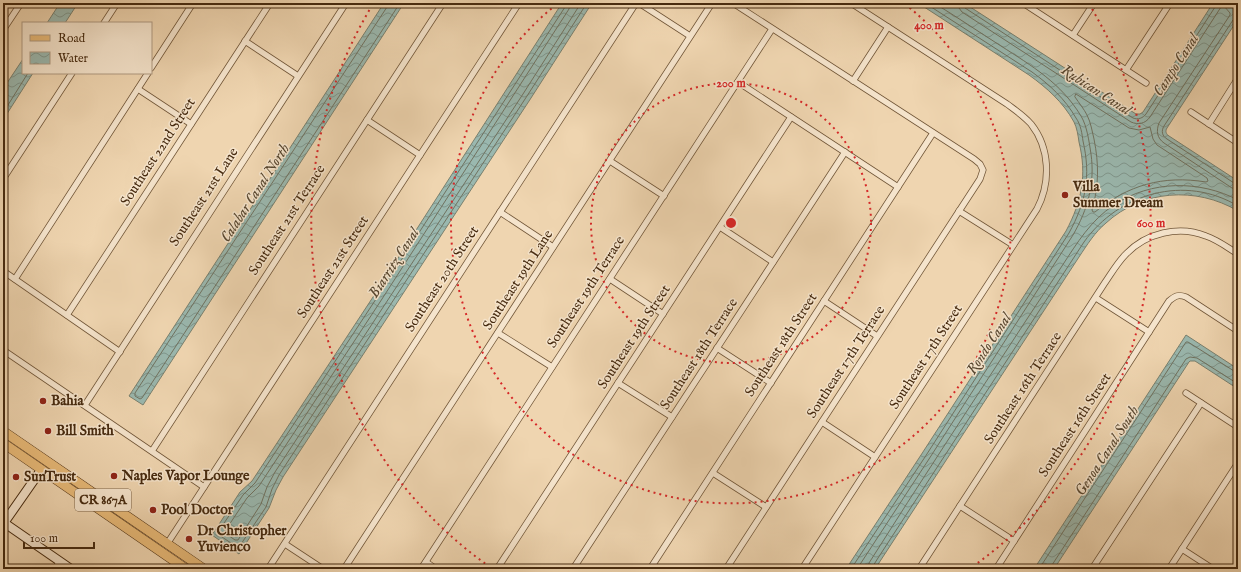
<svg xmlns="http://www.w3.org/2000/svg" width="1241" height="572" viewBox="0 0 1241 572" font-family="'IM FELL English',serif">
	<defs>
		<pattern id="water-waves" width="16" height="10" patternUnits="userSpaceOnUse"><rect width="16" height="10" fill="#9ab8af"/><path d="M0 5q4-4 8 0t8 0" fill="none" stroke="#7f968d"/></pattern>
	</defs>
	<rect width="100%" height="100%" fill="#efd5b0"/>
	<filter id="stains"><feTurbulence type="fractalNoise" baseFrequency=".005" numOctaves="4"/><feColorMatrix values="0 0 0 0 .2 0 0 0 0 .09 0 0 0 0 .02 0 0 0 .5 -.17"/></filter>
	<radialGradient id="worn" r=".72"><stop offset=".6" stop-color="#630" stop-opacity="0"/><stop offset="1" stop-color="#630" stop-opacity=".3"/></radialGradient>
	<g fill="url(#water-waves)" stroke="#79806f">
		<polygon points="60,3 78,3 65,23 47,23"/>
		<polygon points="384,3 404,3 143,405 129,396"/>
		<polygon points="562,3 592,3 531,98 283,477 276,490 269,508 239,554 212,535 240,492 252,481 375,294"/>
		<path d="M 918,3 L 964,3 L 1136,114 L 1140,114 L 1143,112 L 1213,3 L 1231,3 L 1238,8 L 1238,19 L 1167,128 C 1165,131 1166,134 1169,136 L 1238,181 L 1238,211 C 1196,186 1142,190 1106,223 C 1095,232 1087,245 1079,257 L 875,569 L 846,569 L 921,455 L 1066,231 C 1082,201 1087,175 1079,142 C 1078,135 1077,128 1074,122 C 1063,102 1047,88 1029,75 Z"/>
		<polygon points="23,59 23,73 33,73 3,120 3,89"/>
		<polygon points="1186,335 1238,369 1238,389 1195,361 1190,361 1189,362 1054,569 1034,569"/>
	</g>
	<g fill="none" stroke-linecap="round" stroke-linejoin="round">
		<g stroke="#707260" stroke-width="1">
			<polyline points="387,3 387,7 135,393 135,396 140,399 142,398 400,3"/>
			<polyline points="565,3 565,7 378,296 255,483 243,495 218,532 219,535 237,547 239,547 266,507 272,489 279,475 527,96 587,3"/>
			<polyline points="570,3 569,9 382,299 259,486 247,498 225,531 225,533 235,540 238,540 261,504 267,487 275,472 523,94 581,3"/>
			<path d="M 958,3 L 959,8 L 962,12 L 1131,122 C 1138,125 1145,124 1150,117 L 1221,7 L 1224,6 L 1230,13 L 1230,15 L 1159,123 C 1156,131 1157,138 1164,143 L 1232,188 L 1238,189"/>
			<path d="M 963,3 L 965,8 L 985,21 L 1133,118 C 1138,120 1143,118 1146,114 L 1215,7 L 1216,3"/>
			<path d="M 1238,18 L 1235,18 L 1233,20 L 1164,126 C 1161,131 1162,136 1167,139 L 1234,183 L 1238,184"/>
			<path d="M 1076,94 L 1129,128 L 1139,130 L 1150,127 L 1153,139 L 1157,145 L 1207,178 L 1208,181 L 1206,182 C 1163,175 1128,185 1095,212 L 1093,212 L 1092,210 C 1099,186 1099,164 1094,139 C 1092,131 1091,123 1087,115 C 1084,109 1079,103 1075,97 Z"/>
			<polyline points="3,113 28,73"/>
			<path d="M 851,569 L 925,457 L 1069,233 C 1086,202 1091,176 1083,141 C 1082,134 1081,125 1076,118 C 1065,99 1050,85 1032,72 L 925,3"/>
			<path d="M 857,569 L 929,459 L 1073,235 C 1088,209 1095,183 1091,154 C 1089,141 1087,126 1081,116 C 1061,83 1032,66 1001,46 C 979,32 957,17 934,3"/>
			<path d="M 867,569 L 869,563 C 920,482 973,402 1025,322 C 1037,303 1050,285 1062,266 C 1077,243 1091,220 1114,205 C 1151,180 1200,180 1238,200"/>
			<path d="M 872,569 L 873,566 L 878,558 L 1084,242 C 1119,193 1185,174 1238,206"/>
			<polyline points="1039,569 1186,342 1188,342 1234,371 1238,372"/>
			<polyline points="1051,569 1052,565 1186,359 1190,357 1197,358 1238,384"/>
		</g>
		<g stroke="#715638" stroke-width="7">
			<g id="street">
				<polyline points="639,3 690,36"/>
				<polyline points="1023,3 1146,83"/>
				<polyline points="104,23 117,3"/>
				<polyline points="3,30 21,3"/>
				<polyline points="1073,35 1094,3"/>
				<polyline points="245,41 298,76"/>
				<polyline points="151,68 193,3"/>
				<polyline points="1126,70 1170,3"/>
				<polyline points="853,81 888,27"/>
				<polyline points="738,82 898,187"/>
				<polyline points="138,89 191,124"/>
				<polyline points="1191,112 1238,143"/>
				<polyline points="367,120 420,155"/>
				<polyline points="1209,124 1238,78"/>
				<polyline points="610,161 664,196"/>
				<polyline points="3,179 72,73"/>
				<polyline points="959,211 1013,245"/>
				<polyline points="500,212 553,247"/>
				<polyline points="720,227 773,262"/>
				<polyline points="3,271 120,352"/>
				<polyline points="15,279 148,73"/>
				<polyline points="610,279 663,314"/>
				<polyline points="1096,298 1149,332"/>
				<polyline points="824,301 877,336"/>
				<polyline points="67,315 270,3"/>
				<polyline points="498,333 552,367"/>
				<polyline points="717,348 771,383"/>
				<polyline points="3,350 204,487"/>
				<polyline points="618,383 672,417"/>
				<polyline points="1186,393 1238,427"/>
				<polyline points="85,405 346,3"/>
				<polyline points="822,422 875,457"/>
				<polyline points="152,451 443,3"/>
				<polyline points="713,473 766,507"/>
				<polyline points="960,506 1014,541"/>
				<polyline points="167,544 519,3"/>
				<polyline points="285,544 323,569"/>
				<polyline points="1182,549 1213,569"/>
				<polyline points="426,562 436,569"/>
				<polyline points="55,569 60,561"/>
				<polyline points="268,569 636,3"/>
				<polyline points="344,569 712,3"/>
				<polyline points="421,569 772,29"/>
				<polyline points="497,569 791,117"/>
				<polyline points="573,569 845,152"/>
				<polyline points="650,569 933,133"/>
				<polyline points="726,569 980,179 983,170 980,164 974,159 733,3"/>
				<path d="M 802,569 L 1037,209 C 1051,182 1050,148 1031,124 C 1024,116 1015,110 1007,104 L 851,3"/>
				<path d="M 919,569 L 1104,284 C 1111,274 1117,263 1126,254 C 1146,233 1179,225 1206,236 C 1218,240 1228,248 1238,254"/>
				<path d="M 996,569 L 1169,301 C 1175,296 1178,294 1186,297 L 1238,331"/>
				<polyline points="1092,569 1201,403"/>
				<polyline points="1169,569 1238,463"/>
			</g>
		</g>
		<g stroke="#472b10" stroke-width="10">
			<g id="secondary">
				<polyline points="3,522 71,569"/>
				<polyline points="4,523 41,470"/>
			</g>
		</g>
		<g stroke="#472b10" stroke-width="10">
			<g id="primary">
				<polyline points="3,431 204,569"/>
				<polyline points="3,443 186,569"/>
			</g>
		</g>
		<use href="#street" stroke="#f5e4cc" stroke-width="5.5"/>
		<use href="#secondary" stroke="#f5e4cc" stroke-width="8"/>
		<use href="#primary" stroke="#e8ba78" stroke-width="9"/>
	</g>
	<g fill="none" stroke="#d62828" stroke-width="2" stroke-dasharray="2 4">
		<circle cx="731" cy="223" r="140"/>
		<path d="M905 4A280 280 0 1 1 557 4"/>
		<path d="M490 567A420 420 0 0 1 373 4M1089 4A420 420 0 0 1 972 567"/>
	</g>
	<g fill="#8f2418" stroke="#f5e4cc" stroke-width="1.5">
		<circle cx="1065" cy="195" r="4"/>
		<circle cx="43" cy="401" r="4"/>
		<circle cx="48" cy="431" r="4"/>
		<circle cx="114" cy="476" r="4"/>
		<circle cx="16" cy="477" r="4"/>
		<circle cx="153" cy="510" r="4"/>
		<circle cx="189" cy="539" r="4"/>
	</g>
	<g text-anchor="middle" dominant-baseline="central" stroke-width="3" stroke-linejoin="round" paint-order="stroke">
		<rect fill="#f5e4cc" stroke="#7b6248" stroke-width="1" x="75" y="489" width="56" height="22" rx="3"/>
		<g font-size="13" font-weight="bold" fill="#472b10">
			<text x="103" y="500">CR 867A</text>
		</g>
		<g font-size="14" fill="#472b10" stroke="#f5e4cc">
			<text transform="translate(158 152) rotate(-57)">Southeast 22nd Street</text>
			<text transform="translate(204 197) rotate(-57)">Southeast 21st Lane</text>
			<text transform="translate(287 220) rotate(-57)">Southeast 21st Terrace</text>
			<text transform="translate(333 267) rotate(-57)">Southeast 21st Street</text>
			<text transform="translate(442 279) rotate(-57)">Southeast 20th Street</text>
			<text transform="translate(518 280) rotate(-57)">Southeast 19th Lane</text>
			<text transform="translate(586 292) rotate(-57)">Southeast 19th Terrace</text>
			<text transform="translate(634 337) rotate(-57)">Southeast 19th Street</text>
			<text transform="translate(781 345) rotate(-57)">Southeast 18th Street</text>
			<text transform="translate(699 354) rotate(-57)">Southeast 18th Terrace</text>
			<text transform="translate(926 357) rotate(-57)">Southeast 17th Street</text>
			<text transform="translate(846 362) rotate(-57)">Southeast 17th Terrace</text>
			<text transform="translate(1023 388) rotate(-57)">Southeast 16th Terrace</text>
			<text transform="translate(1075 425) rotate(-57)">Southeast 16th Street</text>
		</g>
		<g font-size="14" font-weight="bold" fill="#472b10" stroke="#f5e4cc" text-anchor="start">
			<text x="1073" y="187">Villa<tspan x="1073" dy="16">Summer Dream</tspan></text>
			<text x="51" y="401">Bahia</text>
			<text x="56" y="431">Bill Smith</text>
			<text x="122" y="476">Naples Vapor Lounge</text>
			<text x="24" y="477">SunTrust</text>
			<text x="161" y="510">Pool Doctor</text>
			<text x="197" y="531">Dr Christopher<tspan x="197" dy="16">Yuvienco</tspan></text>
		</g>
		<g font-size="15" font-style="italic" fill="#584730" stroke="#f5e4cc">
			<text transform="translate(1176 65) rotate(-57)">Campo Canal</text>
			<text transform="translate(1096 90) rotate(33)">Rubican Canal</text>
			<text transform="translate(255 193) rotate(-57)">Calabar Canal North</text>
			<text transform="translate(394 263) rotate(-57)">Biarritz Canal</text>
			<text transform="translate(989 344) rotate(-57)">Rondo Canal</text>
			<text transform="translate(1107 451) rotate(-57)">Genoa Canal South</text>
		</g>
	</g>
	<circle cx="731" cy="223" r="6" fill="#d62828" stroke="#f5e4cc" stroke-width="2"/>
	<g font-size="12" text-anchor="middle" font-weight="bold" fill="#d62828" stroke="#f5e4cc" stroke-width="3" stroke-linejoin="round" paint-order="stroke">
		<text x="929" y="29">400 m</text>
		<text x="731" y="87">200 m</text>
		<text x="1151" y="227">600 m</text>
	</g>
	<rect width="1241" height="572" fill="none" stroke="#efd5b0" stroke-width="16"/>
	<rect x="4" y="4" width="1233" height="564" fill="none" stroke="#472b10" stroke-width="2"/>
	<rect x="8" y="8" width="1225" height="556" fill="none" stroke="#472b10"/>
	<rect x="22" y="22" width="130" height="52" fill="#f5e4cc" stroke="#af9a81"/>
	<rect x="30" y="35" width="20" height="6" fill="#e8ba78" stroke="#af9a81"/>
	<text x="58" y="42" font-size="12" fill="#472b10">Road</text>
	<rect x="30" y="52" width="20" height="12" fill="url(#water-waves)" stroke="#af9a81"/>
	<text x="58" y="62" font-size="12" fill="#472b10">Water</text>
	<path d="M24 542v6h70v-6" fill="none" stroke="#472b10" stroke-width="2"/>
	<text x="30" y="542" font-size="12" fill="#472b10" stroke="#f5e4cc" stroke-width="3" paint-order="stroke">100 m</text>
	<rect width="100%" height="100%" filter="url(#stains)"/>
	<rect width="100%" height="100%" fill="url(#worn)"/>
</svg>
